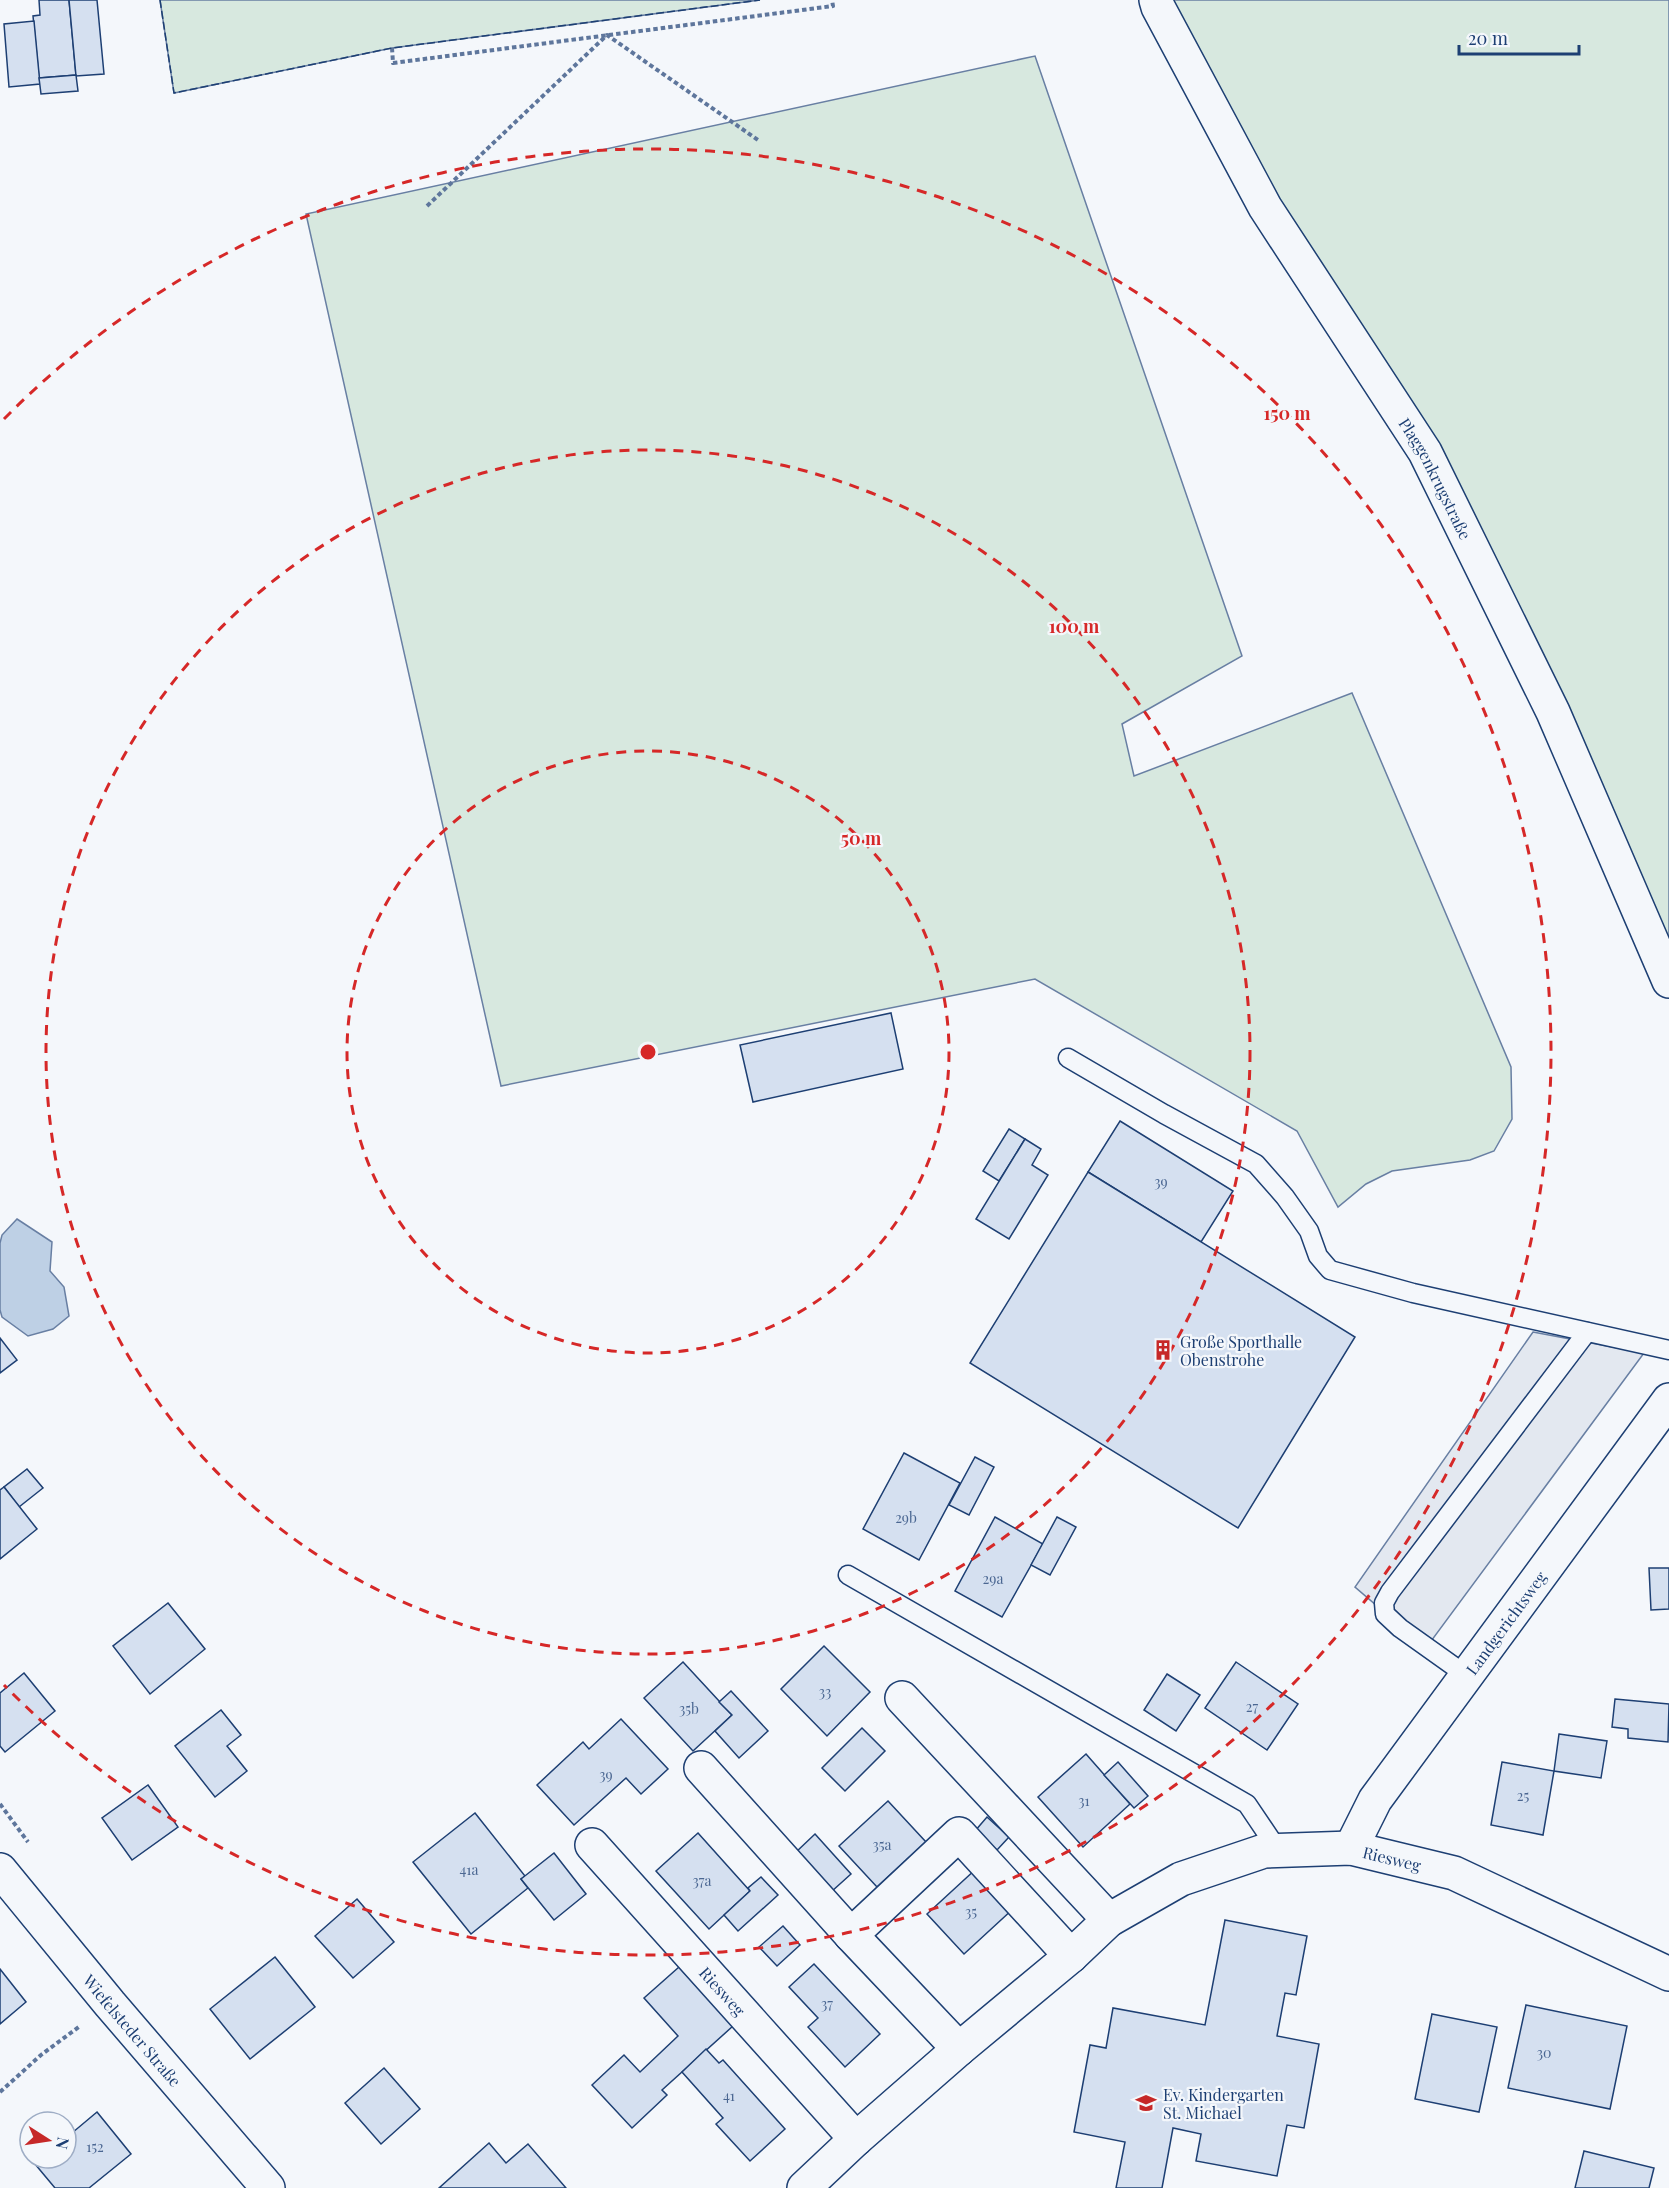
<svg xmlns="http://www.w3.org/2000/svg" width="1669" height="2188" viewBox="0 0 1669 2188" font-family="'Playfair Display',serif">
	<rect width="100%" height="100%" fill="#f4f7fb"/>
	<g fill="#d7e8df" stroke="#687fa3" stroke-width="1.5">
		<polygon points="160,0 760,0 392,48 174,93"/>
		<polygon points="1156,0 1669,0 1669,981 1553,712"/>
		<polygon points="1035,56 1242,656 1122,724 1134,776 1352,693 1511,1067 1512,1119 1494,1151 1470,1160 1392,1171 1366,1184 1338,1207 1297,1131 1035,979 501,1086 306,214"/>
	</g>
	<polygon fill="#e3e8f0" stroke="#687fa3" stroke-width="1.5" points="1533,1332 1644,1353 1426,1648 1355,1587"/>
	<polygon fill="#bed0e5" stroke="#687fa3" stroke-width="1.5" points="17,1219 52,1242 50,1271 64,1287 69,1316 53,1329 28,1336 2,1317 0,1310 0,1243 2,1235"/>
	<g fill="#d5e0f0" stroke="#1d3f73" stroke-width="1.5">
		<polygon points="39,0 69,0 76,75 39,78 33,16 40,15"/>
		<polygon points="69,0 97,0 104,74 76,76"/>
		<polygon points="34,21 40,84 9,87 4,24"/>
		<polygon points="76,75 78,91 41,94 39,78"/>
		<polygon points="891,1013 903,1069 753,1102 740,1045"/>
		<polygon points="1120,1121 1233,1191 1201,1242 1088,1172"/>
		<polygon points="1009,1129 1025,1139 999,1181 983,1171"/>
		<polygon points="1025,1139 1041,1149 1032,1165 1048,1175 1009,1239 976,1219"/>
		<polygon points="1088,1172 1355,1337 1238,1528 970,1363"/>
		<polygon points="0,1338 17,1360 0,1373"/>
		<polygon points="904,1453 960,1483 919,1560 863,1529"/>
		<polygon points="975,1457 994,1467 969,1515 949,1505"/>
		<polygon points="27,1469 43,1488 19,1507 4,1487"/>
		<polygon points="4,1487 37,1529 0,1559 0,1490"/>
		<polygon points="995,1517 1043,1544 1002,1617 955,1591"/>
		<polygon points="1057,1517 1076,1527 1050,1575 1031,1565"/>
		<polygon points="1649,1568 1669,1568 1669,1609 1651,1610"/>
		<polygon points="168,1603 205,1649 150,1694 113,1646"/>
		<polygon points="824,1646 870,1692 827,1736 781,1689"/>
		<polygon points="683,1662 732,1715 693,1751 644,1698"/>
		<polygon points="1236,1662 1298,1704 1267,1750 1205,1708"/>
		<polygon points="24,1673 55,1711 5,1752 0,1746 0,1693"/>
		<polygon points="1167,1674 1200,1695 1176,1731 1144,1710"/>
		<polygon points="731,1691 768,1731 739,1758 715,1731 732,1715 719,1702"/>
		<polygon points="1615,1699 1669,1704 1668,1742 1628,1738 1628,1729 1612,1727"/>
		<polygon points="221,1710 241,1735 227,1746 247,1771 215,1797 175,1746"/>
		<polygon points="621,1719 668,1769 641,1794 626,1778 574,1825 537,1785 583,1742 589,1749"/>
		<polygon points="862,1728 885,1751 845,1791 822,1768"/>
		<polygon points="1559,1734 1607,1741 1601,1778 1554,1771"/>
		<polygon points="1086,1754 1130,1804 1083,1847 1038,1797"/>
		<polygon points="1118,1762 1148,1796 1134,1808 1104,1775"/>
		<polygon points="1502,1762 1554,1771 1543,1835 1491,1825"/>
		<polygon points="148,1785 178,1827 132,1860 102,1818"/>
		<polygon points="888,1801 926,1842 877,1887 839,1846"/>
		<polygon points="475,1813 525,1876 521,1879 528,1888 471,1934 413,1862"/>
		<polygon points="987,1817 1009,1837 997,1850 975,1831"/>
		<polygon points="698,1833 750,1891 709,1929 656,1871"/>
		<polygon points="815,1834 851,1874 831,1892 795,1853"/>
		<polygon points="554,1853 586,1894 554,1920 521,1879"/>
		<polygon points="977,1868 1014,1908 964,1954 927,1914"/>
		<polygon points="761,1877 778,1895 738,1931 724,1915 750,1891 748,1888"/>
		<polygon points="357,1899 394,1942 353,1978 315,1936"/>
		<polygon points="1225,1920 1307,1936 1296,1995 1285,1993 1277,2036 1319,2044 1304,2128 1287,2125 1277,2176 1196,2161 1201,2134 1173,2128 1162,2188 1116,2188 1125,2142 1074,2132 1090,2045 1106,2048 1113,2008 1205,2025"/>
		<polygon points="783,1926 800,1945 777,1966 759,1947"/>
		<polygon points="275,1957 315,2007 250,2059 210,2009"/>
		<polygon points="814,1964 880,2034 845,2067 808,2027 818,2018 789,1987"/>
		<polygon points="679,1967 733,2026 662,2090 667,2095 632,2128 592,2085 624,2055 640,2072 678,2036 644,1998"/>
		<polygon points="0,1969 26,2002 0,2024"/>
		<polygon points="1526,2005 1627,2026 1610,2109 1508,2088"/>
		<polygon points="1432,2014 1497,2027 1479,2112 1415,2099"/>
		<polygon points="706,2049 719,2063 723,2060 785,2129 750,2161 716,2124 723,2118 682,2072"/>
		<polygon points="384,2068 420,2109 381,2144 345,2103"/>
		<polygon points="97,2112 131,2154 89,2188 55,2188 35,2164 41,2158 66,2158 66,2138"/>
		<polygon points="489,2143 506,2163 528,2144 566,2188 439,2188"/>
		<polygon points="1584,2151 1654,2168 1649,2188 1575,2188"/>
	</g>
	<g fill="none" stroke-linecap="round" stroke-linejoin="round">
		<g stroke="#1d3f73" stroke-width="21">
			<g id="lane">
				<polyline points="1068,1058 1164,1114 1256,1164 1285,1197 1309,1231 1318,1256 1330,1270 1413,1293 1669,1350"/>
				<polyline points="848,1575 1247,1804 1278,1850"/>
				<polyline points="1466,1675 1400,1628 1385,1614 1384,1603 1390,1592 1587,1332"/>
			</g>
		</g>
		<g stroke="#1d3f73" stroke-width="36">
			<g id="street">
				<path id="s1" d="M 1156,0 L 1158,7 L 1265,207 L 1425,452 L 1553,712 L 1669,981"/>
				<polyline points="902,1698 1109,1920"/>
				<polyline points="701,1768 851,1935"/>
				<path id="s2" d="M 592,1845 L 856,2139"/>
				<path id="s3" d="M 1351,1848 L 1375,1800 L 1669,1400"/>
				<polyline points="959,2049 851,1935 959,1834 1071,1956"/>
				<path id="s4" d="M 804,2188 L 856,2139 L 959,2049 L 1071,1956 L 1109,1920 L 1181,1879 L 1264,1851 L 1351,1848 L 1454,1873 L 1669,1974"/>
			</g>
		</g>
		<g stroke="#1d3f73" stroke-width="36">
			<g id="secondary">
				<path id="s5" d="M 0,1870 L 110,2004 L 268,2188"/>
			</g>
		</g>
		<g stroke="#5e769c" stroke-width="4" stroke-dasharray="4.5 3" stroke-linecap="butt">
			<polyline points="392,48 393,63 833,6 832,0"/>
			<polyline points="427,206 607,35 758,140"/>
			<polyline points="0,1804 28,1842"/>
			<polyline points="0,2092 41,2055 80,2026"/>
		</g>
		<use href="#lane" stroke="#f4f7fb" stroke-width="18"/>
		<use href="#street" stroke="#f4f7fb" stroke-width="33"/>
		<use href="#secondary" stroke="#f4f7fb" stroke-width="33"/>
		<polyline stroke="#1d3f73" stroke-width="1.5" stroke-dasharray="8 3" stroke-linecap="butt" points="160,0 174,93 392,48 760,0"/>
	</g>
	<g fill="none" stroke="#d62828" stroke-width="3" stroke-dasharray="10 8">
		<circle cx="648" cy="1052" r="301"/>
		<circle cx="648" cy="1052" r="602"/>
		<path d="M4 419A903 903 0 1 1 4 1685"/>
	</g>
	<defs>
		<g id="building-bare" transform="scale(1.62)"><path d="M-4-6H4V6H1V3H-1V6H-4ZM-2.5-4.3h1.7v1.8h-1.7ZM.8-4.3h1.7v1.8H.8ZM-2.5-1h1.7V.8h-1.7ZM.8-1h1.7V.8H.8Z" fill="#c62828" stroke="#f4f7fb" stroke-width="2.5" paint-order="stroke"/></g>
		<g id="school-bare" transform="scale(1.62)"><path d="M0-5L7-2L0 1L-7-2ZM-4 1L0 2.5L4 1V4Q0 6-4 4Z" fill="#c62828" stroke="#f4f7fb" stroke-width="2.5" paint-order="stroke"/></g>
	</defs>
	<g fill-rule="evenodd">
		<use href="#building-bare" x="1163" y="1350"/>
		<use href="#school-bare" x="1146" y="2103"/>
	</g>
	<g text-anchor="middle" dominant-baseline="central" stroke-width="4.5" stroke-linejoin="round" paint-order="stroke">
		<g font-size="14" fill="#4b6792">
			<text x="1161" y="1181">39</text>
			<text x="906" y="1517">29b</text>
			<text x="993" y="1578">29a</text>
			<text x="825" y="1691">33</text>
			<text x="1252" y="1706">27</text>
			<text x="689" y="1708">35b</text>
			<text x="606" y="1774">39</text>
			<text x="1523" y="1795">25</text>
			<text x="1084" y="1800">31</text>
			<text x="882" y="1844">35a</text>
			<text x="469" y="1869">41a</text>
			<text x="702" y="1880">37a</text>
			<text x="971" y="1911">35</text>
			<text x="827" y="2003">37</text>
			<text x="1544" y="2052">30</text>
			<text x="729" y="2095">41</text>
			<text x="95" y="2146">152</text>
		</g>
		<g font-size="16" fill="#1d3f73" stroke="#f4f7fb">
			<text stroke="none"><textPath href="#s1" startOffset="555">Plaggenkrugstraße</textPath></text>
			<text stroke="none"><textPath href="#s3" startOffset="274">Landgerichtsweg</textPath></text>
			<text stroke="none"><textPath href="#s4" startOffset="706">Riesweg</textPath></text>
			<text stroke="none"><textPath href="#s2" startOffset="196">Riesweg</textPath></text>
			<text stroke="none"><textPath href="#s5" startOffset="208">Wiefelsteder Straße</textPath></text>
		</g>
		<g font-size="16" fill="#1d3f73" stroke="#f4f7fb" text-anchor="start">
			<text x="1180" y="1341">Große Sporthalle<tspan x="1180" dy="18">Obenstrohe</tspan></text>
			<text x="1163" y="2094">Ev. Kindergarten<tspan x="1163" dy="18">St. Michael</tspan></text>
		</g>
	</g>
	<circle cx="648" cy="1052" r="9" fill="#d62828" stroke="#f4f7fb" stroke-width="3"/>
	<g font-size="18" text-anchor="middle" font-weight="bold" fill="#d62828" stroke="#f4f7fb" stroke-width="4.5" stroke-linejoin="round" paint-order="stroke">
		<text x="1287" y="420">150 m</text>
		<text x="1074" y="633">100 m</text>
		<text x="861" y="845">50 m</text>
	</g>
	<g transform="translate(48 2140) rotate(102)"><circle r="28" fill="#f4f7fb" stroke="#9eadc5" stroke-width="1.5"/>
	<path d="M0-4.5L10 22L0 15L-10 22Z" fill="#c62828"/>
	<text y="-9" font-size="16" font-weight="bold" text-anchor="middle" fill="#1d3f73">N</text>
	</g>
	<path d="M1459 45v9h120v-9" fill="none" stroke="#1d3f73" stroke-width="3"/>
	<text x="1468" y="45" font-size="18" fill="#1d3f73" stroke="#f4f7fb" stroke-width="4.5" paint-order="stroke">20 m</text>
</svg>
